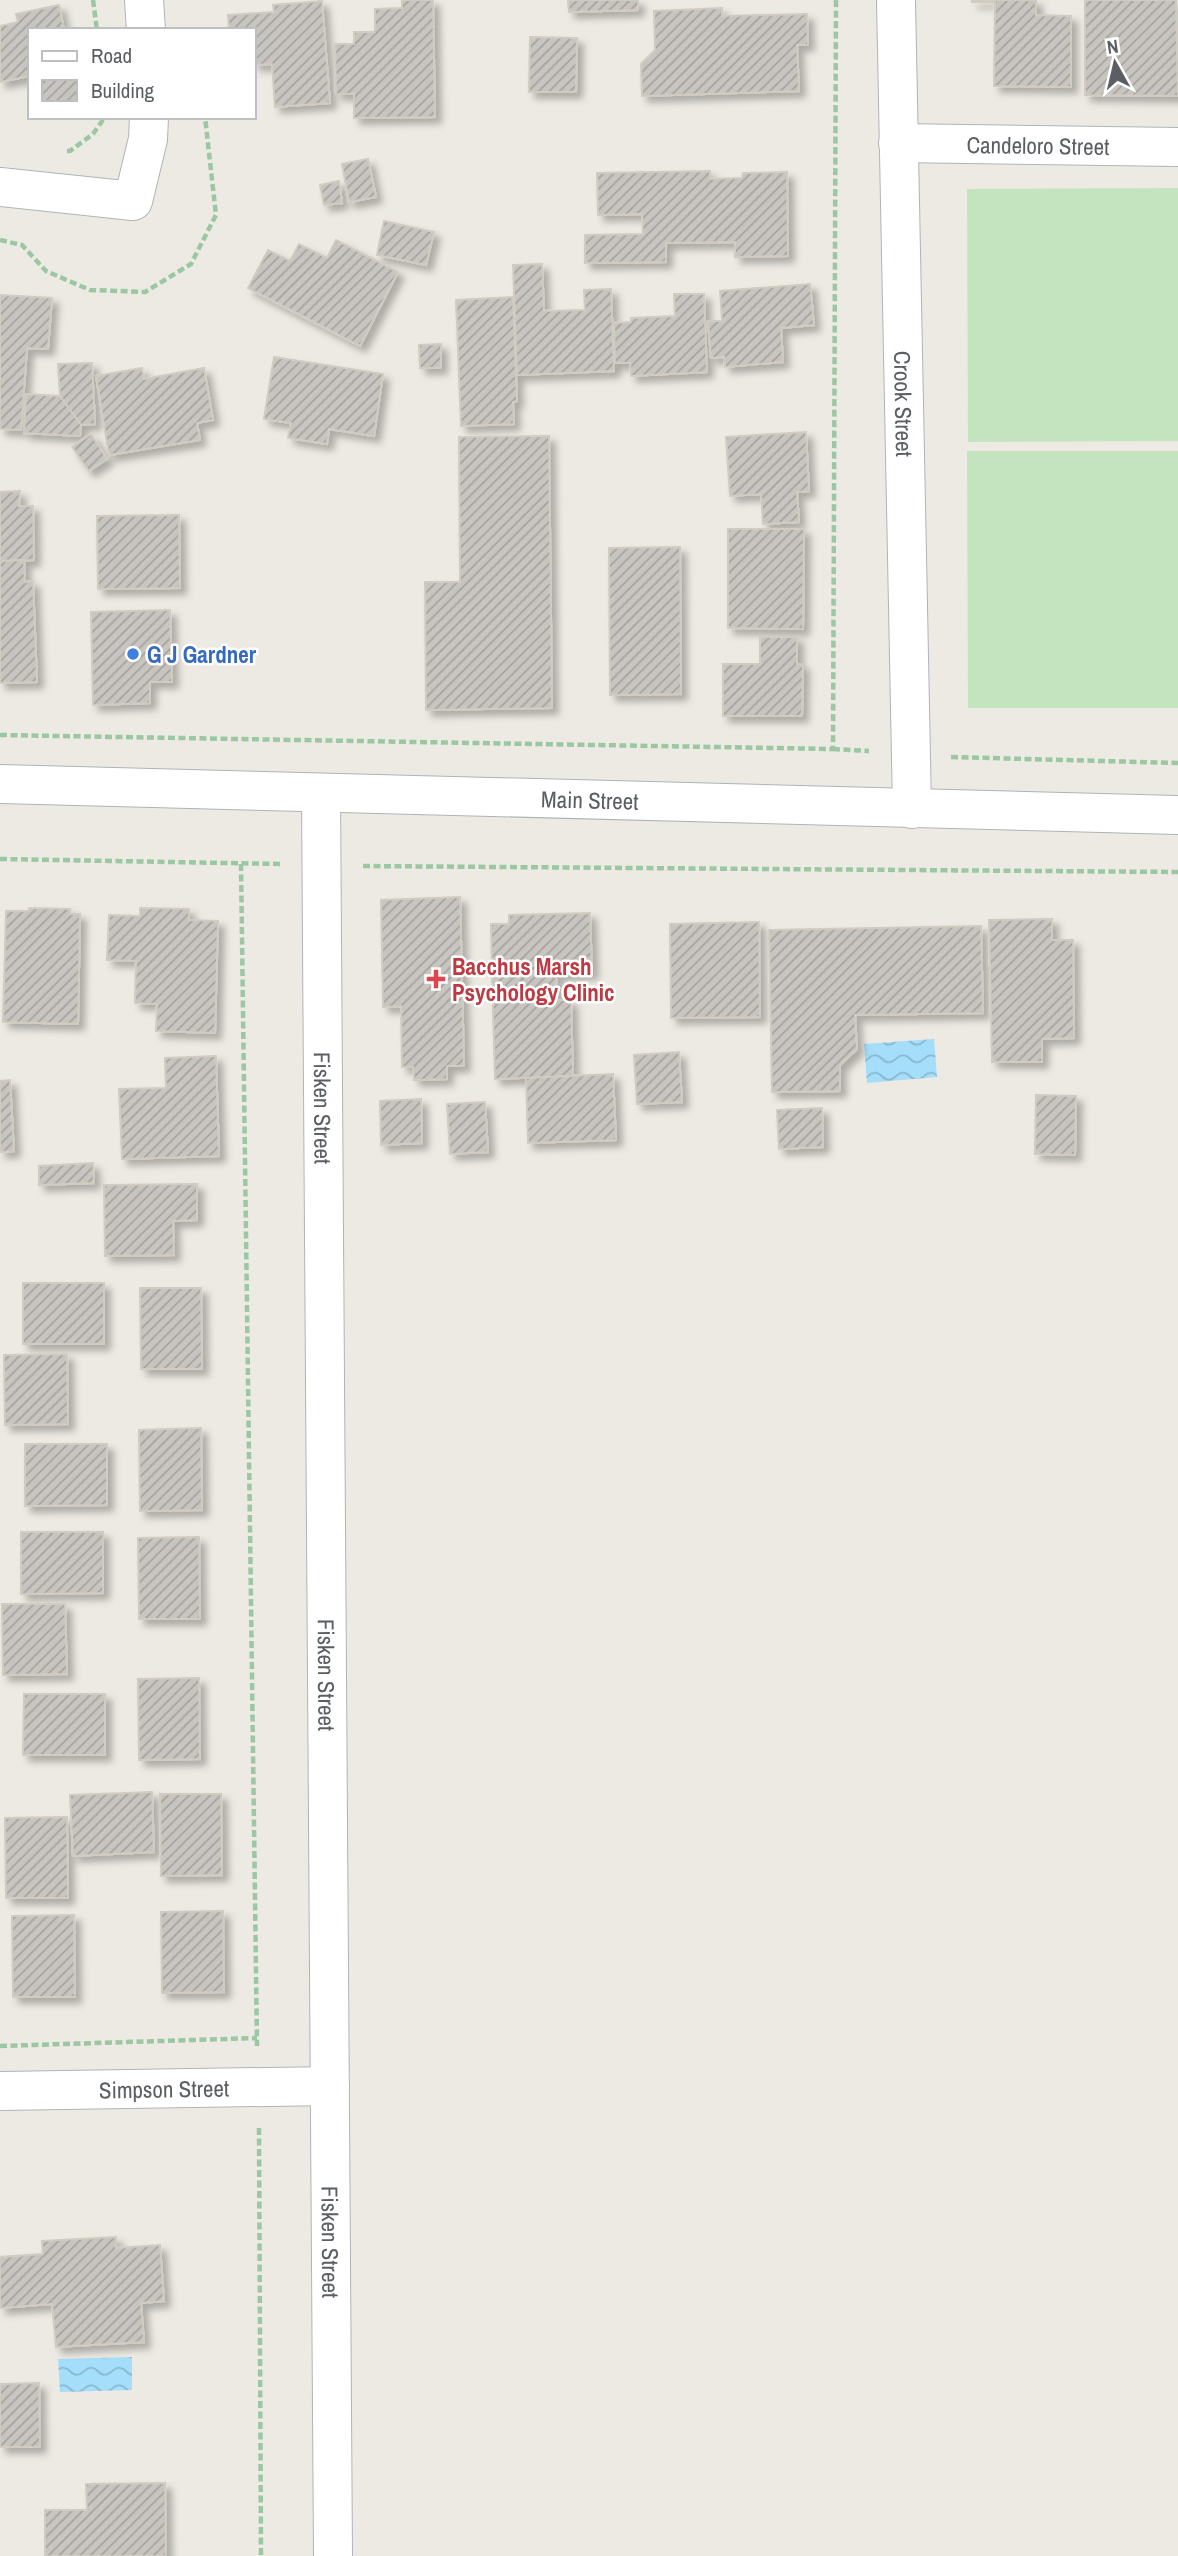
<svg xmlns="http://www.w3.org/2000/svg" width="1178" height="2556" viewBox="0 0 1178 2556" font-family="'Archivo Narrow',sans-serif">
	<defs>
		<pattern id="water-waves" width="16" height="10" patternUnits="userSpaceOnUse" patternTransform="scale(1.75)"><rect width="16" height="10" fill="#a5defb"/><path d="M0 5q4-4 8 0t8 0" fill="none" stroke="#89b7cf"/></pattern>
		<pattern id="building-hatch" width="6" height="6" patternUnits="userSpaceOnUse" patternTransform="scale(1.75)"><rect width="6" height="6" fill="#c8c5c0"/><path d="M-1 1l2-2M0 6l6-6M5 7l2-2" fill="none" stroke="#a5a3a0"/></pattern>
		<filter id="shadow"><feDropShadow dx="6" dy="6" stdDeviation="3.5" flood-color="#0004"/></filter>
	</defs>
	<rect width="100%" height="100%" fill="#edeae3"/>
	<g fill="#c4e4c0">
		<polygon points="1178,188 1178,441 968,442 967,189"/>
		<polygon points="967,451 1178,451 1178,708 968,708"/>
	</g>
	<g fill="url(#water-waves)">
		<polygon points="934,1039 937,1077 867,1083 864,1044"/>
		<polygon points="132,2357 132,2390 60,2392 58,2359"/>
	</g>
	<g fill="url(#building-hatch)" stroke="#d1cbc1" stroke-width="2" filter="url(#shadow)">
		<polygon points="402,0 433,0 435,117 354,118 354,94 336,94 335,44 354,44 354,32 375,32 375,9 402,8"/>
		<polygon points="568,0 638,0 638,10 569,12"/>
		<polygon points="972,0 1036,0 1036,15 1071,16 1071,87 994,86 995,2 972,2"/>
		<polygon points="1085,0 1176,0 1178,96 1085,95"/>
		<polygon points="322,1 330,103 275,107 272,64 254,65 254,30 229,30 228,15 274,12 273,5"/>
		<polygon points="59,5 64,30 30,30 30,59 27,59 30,76 0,82 0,26 18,22 16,14"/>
		<polygon points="722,8 722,16 807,14 808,45 797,45 799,91 642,96 641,64 655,50 654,11"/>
		<polygon points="530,37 577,38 576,92 529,92"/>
		<polygon points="368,159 376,197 349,202 342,164"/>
		<polygon points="710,171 710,179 742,178 743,173 787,172 788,256 735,257 735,242 666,243 666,262 585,263 585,235 643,234 642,214 598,215 597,173"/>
		<polygon points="339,181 342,203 324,205 320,185"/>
		<polygon points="384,221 434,232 426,265 377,255"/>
		<polygon points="336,240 398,272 360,346 248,288 268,250 290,261 299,244 327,258"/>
		<polygon points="542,264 544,311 585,310 584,290 611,289 614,371 517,375 513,265"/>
		<polygon points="810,284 814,325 781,328 783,362 725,367 724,357 711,358 708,321 722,321 720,291"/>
		<polygon points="674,294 704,294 707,372 631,376 630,363 615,363 614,323 631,322 631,318 675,316"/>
		<polygon points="0,295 52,298 48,349 27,348 21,430 0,429"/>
		<polygon points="513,297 517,401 513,402 514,424 461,426 456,300"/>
		<polygon points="441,344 441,368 420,368 419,345"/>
		<polygon points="274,357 383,374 374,436 329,429 327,444 288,438 291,423 264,419"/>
		<polygon points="92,363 95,424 81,425 60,396 58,364"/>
		<polygon points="142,368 144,379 204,368 213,420 197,423 200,440 109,455 96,376"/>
		<polygon points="26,394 60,396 81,425 80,436 24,433"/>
		<polygon points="806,432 809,491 797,492 799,522 763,524 761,494 730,496 726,437"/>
		<polygon points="91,434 107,459 89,471 72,447"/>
		<polygon points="549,436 552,708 426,710 425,582 460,582 459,437"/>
		<polygon points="20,491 19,506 33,506 34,560 0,561 0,492"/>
		<polygon points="179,515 180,588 98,589 97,516"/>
		<polygon points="728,529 804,529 803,629 728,628"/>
		<polygon points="680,547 681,694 610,695 609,548"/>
		<polygon points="24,560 25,582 33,581 37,682 0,683 0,561"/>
		<polygon points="170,610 172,682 150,682 150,703 93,705 91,612"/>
		<polygon points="760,637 797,637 797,664 803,664 802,716 723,716 723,664 760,664"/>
		<polygon points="460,897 464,1066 447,1066 447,1079 414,1080 413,1067 402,1067 401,1006 383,1007 381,900"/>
		<polygon points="29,908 70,909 70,914 80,914 78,1024 3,1022 6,911 29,911"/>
		<polygon points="140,908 189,909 189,920 218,921 215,1033 156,1031 157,1004 135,1003 136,961 107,960 109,915 140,916"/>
		<polygon points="590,913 592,973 492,976 491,924 509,924 509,915"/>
		<polygon points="1052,919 1052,940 1073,940 1074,1038 1042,1039 1042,1062 992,1062 989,920"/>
		<polygon points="759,922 760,1017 671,1018 670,924"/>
		<polygon points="981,926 983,1013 855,1015 857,1049 840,1065 840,1091 772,1092 769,930"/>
		<polygon points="556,974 557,1000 571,1000 573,1076 495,1079 492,976"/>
		<polygon points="679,1052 682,1102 637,1104 634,1055"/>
		<polygon points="216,1056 219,1156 122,1159 119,1089 166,1088 165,1058"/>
		<polygon points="613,1074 616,1140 528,1143 526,1078"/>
		<polygon points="10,1080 14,1151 0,1152 0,1081"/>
		<polygon points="1036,1095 1076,1096 1075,1155 1035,1154"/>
		<polygon points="421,1099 422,1143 381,1145 380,1101"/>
		<polygon points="485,1102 488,1152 450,1154 447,1104"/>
		<polygon points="822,1108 823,1147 779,1149 777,1110"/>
		<polygon points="93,1163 94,1183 39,1185 39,1166"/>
		<polygon points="197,1184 197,1220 173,1221 174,1255 105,1256 104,1185"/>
		<rect x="23" y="1283" width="81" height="61"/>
		<polygon points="140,1288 201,1288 202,1369 141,1369"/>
		<polygon points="67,1354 68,1424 5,1425 4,1355"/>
		<polygon points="201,1428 202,1510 140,1511 139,1430"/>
		<polygon points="25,1444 107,1444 107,1505 25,1506"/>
		<polygon points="21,1532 103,1532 103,1593 21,1594"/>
		<polygon points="199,1537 200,1619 139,1619 138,1538"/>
		<polygon points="2,1604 65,1604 67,1674 3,1675"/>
		<polygon points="199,1678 200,1759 139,1760 138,1679"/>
		<polygon points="24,1694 105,1694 105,1755 23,1755"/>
		<polygon points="152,1792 154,1852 73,1856 70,1795"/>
		<polygon points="160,1794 221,1794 222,1875 161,1876"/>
		<polygon points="67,1817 68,1898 6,1898 5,1818"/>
		<polygon points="223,1911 224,1992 162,1993 161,1912"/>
		<polygon points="74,1915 75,1997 13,1997 12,1916"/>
		<polygon points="116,2237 116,2248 160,2245 164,2301 141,2303 144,2342 56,2347 52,2304 0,2308 0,2257 43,2254 42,2241"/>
		<polygon points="39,2383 40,2447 0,2447 0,2384"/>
		<polygon points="165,2483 166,2556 45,2556 45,2510 87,2510 86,2484"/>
	</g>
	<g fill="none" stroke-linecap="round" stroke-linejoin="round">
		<g stroke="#b0b4b8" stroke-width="40">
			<g id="minor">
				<polyline points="144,0 146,30"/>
				<path id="s1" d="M 896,0 L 912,809"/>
				<path id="s2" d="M 898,143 L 1178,147"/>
				<polyline points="0,187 133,201 148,139 149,117"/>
				<path id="s3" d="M 321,793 L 333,2556"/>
				<path id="s4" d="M 0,2091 L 330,2086"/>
			</g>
		</g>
		<g stroke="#afb3b7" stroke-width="40">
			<g id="secondary">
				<path id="s5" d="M 0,784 L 1178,815"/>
			</g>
		</g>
		<g stroke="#9bc7a3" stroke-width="4.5" stroke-dasharray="7 3.5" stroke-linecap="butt">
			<polyline points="93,0 97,30"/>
			<polyline points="67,151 70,151 93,134 105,117"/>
			<polyline points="0,240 22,245 46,271 90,290 145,292 191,264 216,215 205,117"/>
			<polyline points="0,735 833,749 836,0"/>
			<polyline points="833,749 869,751"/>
			<polyline points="951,757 1178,763"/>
			<polyline points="0,859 281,864"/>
			<polyline points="241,864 257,2046"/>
			<polyline points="363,866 1178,872"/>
			<polyline points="0,2046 257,2038"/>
			<polyline points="259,2128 261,2556"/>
		</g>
		<use href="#minor" stroke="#fff" stroke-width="38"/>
		<use href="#secondary" stroke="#fff" stroke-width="38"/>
	</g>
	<circle fill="#3f7fe0" stroke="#fff" stroke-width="2.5" cx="133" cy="654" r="7"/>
	<path fill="#e0444e" stroke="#fff" stroke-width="2.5" d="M432.5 968.5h7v7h7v7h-7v7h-7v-7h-7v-7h7z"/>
	<g text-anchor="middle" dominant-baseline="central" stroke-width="5" stroke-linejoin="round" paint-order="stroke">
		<g font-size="23" fill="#5b5f63" stroke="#fff">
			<text stroke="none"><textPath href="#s2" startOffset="140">Candeloro Street</textPath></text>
			<text stroke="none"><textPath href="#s1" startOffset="404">Crook Street</textPath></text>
			<text stroke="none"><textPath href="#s5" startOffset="590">Main Street</textPath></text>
			<text stroke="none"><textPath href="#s3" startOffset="315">Fisken Street</textPath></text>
			<text stroke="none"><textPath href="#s3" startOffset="882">Fisken Street</textPath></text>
			<text stroke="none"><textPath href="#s4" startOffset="164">Simpson Street</textPath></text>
			<text stroke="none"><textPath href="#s3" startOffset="1449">Fisken Street</textPath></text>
		</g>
		<g font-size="23" font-weight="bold" fill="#366cbe" stroke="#fff" text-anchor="start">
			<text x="147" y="654">G J Gardner</text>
		</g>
		<g font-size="23" font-weight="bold" fill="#be3a42" stroke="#fff" text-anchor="start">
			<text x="452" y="966">Bacchus Marsh<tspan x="452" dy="26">Psychology Clinic</tspan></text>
		</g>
	</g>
	<rect x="28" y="28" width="228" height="91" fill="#ffffff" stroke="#bdbfc1" stroke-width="2"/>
	<rect x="42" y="51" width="35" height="10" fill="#ffffff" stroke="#bdbfc1" stroke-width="2"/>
	<text x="91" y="63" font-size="21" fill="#5b5f63">Road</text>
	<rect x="42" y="80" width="35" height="21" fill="url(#building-hatch)" stroke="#bdbfc1" stroke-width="2"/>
	<text x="91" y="98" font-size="21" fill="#5b5f63">Building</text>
	<g transform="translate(1115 63) rotate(352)" stroke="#ffffff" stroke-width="5" paint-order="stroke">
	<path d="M0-5L12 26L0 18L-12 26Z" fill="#5b5f63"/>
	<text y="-10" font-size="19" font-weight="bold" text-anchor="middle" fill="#5b5f63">N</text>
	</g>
</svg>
